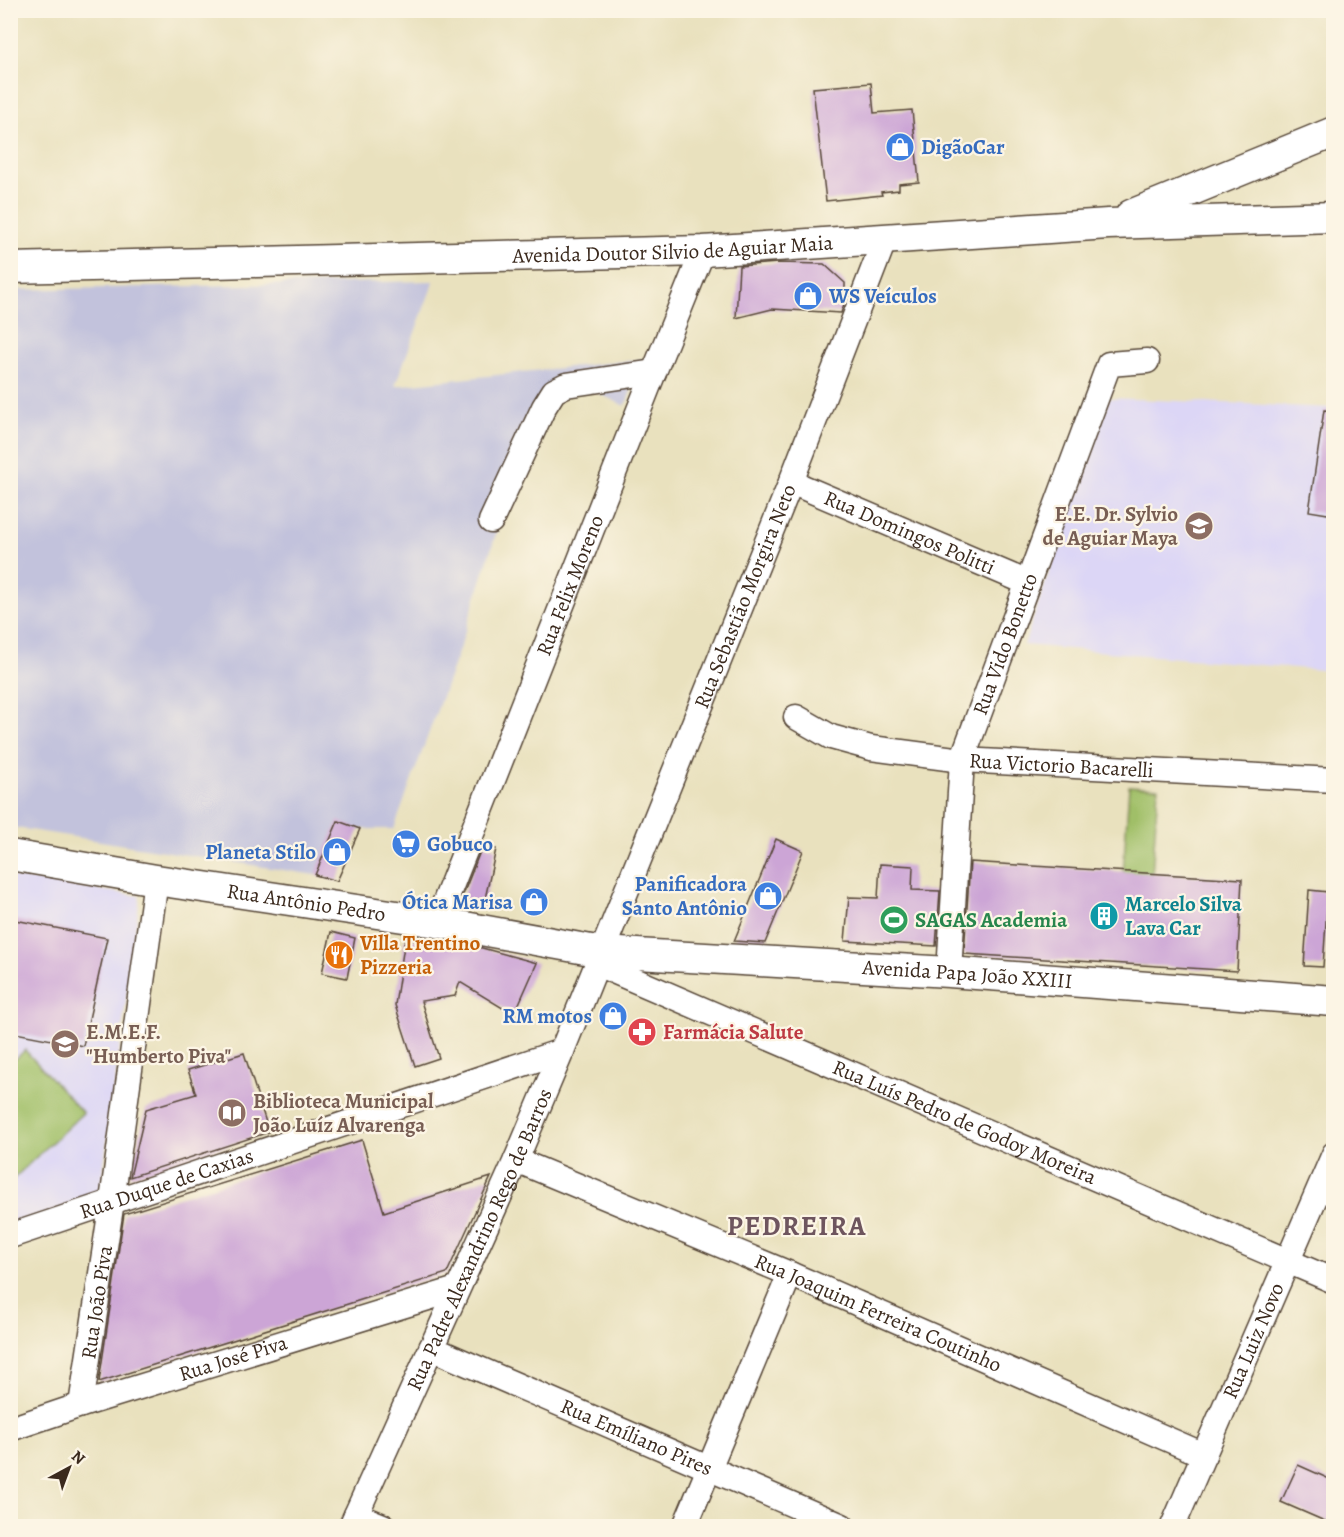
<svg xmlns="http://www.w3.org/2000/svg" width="1344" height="1537" viewBox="0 0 1344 1537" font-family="Alegreya,serif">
	<rect width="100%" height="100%" fill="#fcf5e5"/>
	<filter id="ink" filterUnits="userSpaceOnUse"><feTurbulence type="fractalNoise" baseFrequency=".0167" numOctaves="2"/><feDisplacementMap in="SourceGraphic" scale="12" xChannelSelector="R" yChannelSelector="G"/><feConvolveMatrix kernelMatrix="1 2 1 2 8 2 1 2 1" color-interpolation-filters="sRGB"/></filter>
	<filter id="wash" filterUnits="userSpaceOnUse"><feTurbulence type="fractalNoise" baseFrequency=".008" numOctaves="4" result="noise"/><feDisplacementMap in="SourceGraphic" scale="24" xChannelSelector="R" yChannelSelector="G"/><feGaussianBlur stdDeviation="1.35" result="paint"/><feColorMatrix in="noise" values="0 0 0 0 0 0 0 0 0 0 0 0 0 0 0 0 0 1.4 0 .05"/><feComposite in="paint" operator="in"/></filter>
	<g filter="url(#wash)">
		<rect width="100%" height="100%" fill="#e9e1be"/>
		<g fill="#dcd6f6">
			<polygon points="1109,398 1333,408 1333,671 1024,645"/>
			<polygon points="10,876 140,896 100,1193 92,1202 10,1226"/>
		</g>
		<polygon fill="#c2c2dc" points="434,281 395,386 644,359 625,406 592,390 568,388 549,404 501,518 462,641 394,829 360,829 338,821 315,875 11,827 10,290"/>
		<g fill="#a0bf67" stroke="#6e7442" stroke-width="1.5">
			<polygon points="1129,786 1158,788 1146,965 1117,963"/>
			<polygon points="25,1050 83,1113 11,1181 11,1063"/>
		</g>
		<g id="blocks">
			<g fill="#cca5d6">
				<polygon points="871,83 874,113 912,110 919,182 899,184 899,190 881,192 882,195 826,201 813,88"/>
				<polygon points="778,263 824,264 845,283 845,301 841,313 772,309 736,318 739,266"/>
				<polygon points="1324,410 1334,411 1334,515 1309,511"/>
				<polygon points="338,821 360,829 337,881 315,875"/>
				<polygon points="776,839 803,851 765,943 734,941"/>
				<polygon points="483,844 496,849 483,908 461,900"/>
				<polygon points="970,862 1242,879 1237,971 964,954"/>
				<polygon points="880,864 913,866 912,890 940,891 936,946 845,941 849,897 878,898"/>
				<polygon points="1309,890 1328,892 1323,967 1304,966"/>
				<polygon points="10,919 107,938 83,1046 10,1032"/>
				<polygon points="331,932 355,938 347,978 322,973"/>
				<polygon points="405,939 434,942 435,940 446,941 482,948 537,963 514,1015 460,982 455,996 421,1001 439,1058 415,1066 395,1005"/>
				<polygon points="244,1053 269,1132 130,1177 146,1109 196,1094 188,1070"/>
				<polygon points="362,1140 384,1212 491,1177 447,1273 99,1382 124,1214"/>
				<polygon points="1298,1465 1334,1481 1334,1525 1281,1502"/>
			</g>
		</g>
	</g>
	<g filter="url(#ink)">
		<use href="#blocks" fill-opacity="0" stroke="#554536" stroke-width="1.5"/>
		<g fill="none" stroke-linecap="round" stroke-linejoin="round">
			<g stroke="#554536" stroke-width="27">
				<g id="minor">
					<path id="s1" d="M 791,482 L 1028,583"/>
					<polyline points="491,521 544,407 554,391 566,385 654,372"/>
					<path id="s2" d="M 796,717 L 831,737 L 871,748 L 962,760 L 1334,780"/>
					<path id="s3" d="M 437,922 L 654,372 L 703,251"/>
					<path id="s4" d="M 597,964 L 1334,1281"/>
					<path id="s5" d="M 949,972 L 962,760 L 1109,364 L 1147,361"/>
					<path id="s6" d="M 516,1160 L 790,1274 L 1204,1455"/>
					<path id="s7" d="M 10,1236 L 562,1051"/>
					<path id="s8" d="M 431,1348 L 842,1526"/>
					<path id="s9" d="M 81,1405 L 112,1201 L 156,880"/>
					<path id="s10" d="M 10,1429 L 81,1405 L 457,1289"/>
					<polyline points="356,1515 383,1526"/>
					<path id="s11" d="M 351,1526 L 516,1160 L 562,1051 L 791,482 L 884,241"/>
					<polyline points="685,1526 790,1274"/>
					<path id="s12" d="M 1173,1526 L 1334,1154"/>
				</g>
			</g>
			<g stroke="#554536" stroke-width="33">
				<g id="major">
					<polyline points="1131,215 1334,132"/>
					<path id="s13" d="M 10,268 L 703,251 L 1108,224 L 1334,217"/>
					<path id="s14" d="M 10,855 L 156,880 L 437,922 L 602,952 L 949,972 L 1334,1001"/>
				</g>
			</g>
			<use href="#minor" stroke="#fff" stroke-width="24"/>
			<use href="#major" stroke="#fff" stroke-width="30"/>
		</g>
	</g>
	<defs>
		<g id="shop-disc" transform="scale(1.5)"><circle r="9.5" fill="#3f7fe0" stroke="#fcf5e5"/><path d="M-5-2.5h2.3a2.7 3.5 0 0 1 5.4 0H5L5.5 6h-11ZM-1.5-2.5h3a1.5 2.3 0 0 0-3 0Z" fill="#fff"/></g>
		<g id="school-disc" transform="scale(1.5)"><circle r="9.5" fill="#8d6e63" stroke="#fcf5e5"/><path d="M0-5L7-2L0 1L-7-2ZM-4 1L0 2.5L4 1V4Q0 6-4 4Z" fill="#fff"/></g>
		<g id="supermarket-disc" transform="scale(1.5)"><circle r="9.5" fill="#3f7fe0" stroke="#fcf5e5"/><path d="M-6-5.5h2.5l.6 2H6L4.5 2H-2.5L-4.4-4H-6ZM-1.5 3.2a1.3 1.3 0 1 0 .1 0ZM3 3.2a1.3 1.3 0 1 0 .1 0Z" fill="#fff"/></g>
		<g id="building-disc" transform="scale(1.5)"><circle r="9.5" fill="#0f9aa8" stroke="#fcf5e5"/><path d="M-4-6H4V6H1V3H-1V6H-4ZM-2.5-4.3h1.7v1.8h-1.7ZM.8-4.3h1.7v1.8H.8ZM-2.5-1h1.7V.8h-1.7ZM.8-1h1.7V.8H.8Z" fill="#fff"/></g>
		<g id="stadium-disc" transform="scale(1.5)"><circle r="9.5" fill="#2e9e5b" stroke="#fcf5e5"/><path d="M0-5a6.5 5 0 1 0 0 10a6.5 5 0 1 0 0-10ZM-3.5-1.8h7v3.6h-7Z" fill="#fff"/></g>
		<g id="restaurant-disc" transform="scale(1.5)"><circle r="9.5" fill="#e8710a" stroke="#fcf5e5"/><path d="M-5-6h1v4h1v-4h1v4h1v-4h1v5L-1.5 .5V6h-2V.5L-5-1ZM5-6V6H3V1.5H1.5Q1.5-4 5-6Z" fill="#fff"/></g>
		<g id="pharmacy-disc" transform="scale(1.5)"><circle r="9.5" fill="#e0444e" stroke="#fcf5e5"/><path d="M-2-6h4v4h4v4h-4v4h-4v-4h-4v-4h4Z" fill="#fff"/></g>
		<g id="library-disc" transform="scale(1.5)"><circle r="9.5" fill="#8d6e63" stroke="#fcf5e5"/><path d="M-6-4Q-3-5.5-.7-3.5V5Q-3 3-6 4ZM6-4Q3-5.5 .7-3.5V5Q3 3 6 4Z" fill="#fff"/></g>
	</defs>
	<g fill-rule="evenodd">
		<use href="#shop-disc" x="900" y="147"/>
		<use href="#shop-disc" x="808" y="296"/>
		<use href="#school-disc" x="1199" y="526"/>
		<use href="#supermarket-disc" x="406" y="844"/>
		<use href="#shop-disc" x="337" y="852"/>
		<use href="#shop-disc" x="768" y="896"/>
		<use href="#shop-disc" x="534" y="902"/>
		<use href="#building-disc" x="1104" y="916"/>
		<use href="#stadium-disc" x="894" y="920"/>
		<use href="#restaurant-disc" x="339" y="955"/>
		<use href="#shop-disc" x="613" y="1016"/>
		<use href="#pharmacy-disc" x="642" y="1032"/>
		<use href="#school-disc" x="65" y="1044"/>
		<use href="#library-disc" x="232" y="1113"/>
	</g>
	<g text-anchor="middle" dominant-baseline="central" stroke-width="4.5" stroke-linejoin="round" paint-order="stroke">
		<g font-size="21" font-weight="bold" fill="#366cbe" stroke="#fcf5e5" text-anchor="end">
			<text x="921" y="147" text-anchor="start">DigãoCar</text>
			<text x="829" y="296" text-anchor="start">WS Veículos</text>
			<text x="427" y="844" text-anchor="start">Gobuco</text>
			<text x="316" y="852">Planeta Stilo</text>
			<text x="747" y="884">Panificadora<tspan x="747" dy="24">Santo Antônio</tspan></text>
			<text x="513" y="902">Ótica Marisa</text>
			<text x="592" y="1016">RM motos</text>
		</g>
		<g font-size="21" fill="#3b2a1e" stroke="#fcf5e5">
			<text stroke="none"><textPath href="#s13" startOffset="663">Avenida Doutor Silvio de Aguiar Maia</textPath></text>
			<text stroke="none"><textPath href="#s1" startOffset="129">Rua Domingos Politti</textPath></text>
			<text stroke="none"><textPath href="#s3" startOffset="362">Rua Felix Moreno</textPath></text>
			<text stroke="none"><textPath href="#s11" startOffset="1010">Rua Sebastião Morgira Neto</textPath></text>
			<text stroke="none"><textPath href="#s5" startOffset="336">Rua Vido Bonetto</textPath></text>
			<text stroke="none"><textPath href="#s2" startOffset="273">Rua Victorio Bacarelli</textPath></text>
			<text stroke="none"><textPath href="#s14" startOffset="300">Rua Antônio Pedro</textPath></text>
			<text stroke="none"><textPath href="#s14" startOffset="966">Avenida Papa João XXIII</textPath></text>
			<text stroke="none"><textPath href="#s4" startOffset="400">Rua Luís Pedro de Godoy Moreira</textPath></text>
			<text stroke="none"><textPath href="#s7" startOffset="165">Rua Duque de Caxias</textPath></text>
			<text stroke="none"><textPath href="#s11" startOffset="314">Rua Padre Alexandrino Rego de Barros</textPath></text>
			<text stroke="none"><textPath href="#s9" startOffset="104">Rua João Piva</textPath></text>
			<text stroke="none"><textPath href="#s6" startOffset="393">Rua Joaquim Ferreira Coutinho</textPath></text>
			<text stroke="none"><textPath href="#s12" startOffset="202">Rua Luiz Novo</textPath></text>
			<text stroke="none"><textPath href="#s10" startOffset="234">Rua José Piva</textPath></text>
			<text stroke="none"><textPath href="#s8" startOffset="224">Rua Emíliano Pires</textPath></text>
		</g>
		<g font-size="21" font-weight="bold" fill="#785e54" stroke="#fcf5e5" text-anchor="start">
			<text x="1178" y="514" text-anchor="end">E.E. Dr. Sylvio<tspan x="1178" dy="24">de Aguiar Maya</tspan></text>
			<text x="86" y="1032">E.M.E.F.<tspan x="86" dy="24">"Humberto Piva"</tspan></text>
			<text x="253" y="1101">Biblioteca Municipal<tspan x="253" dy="24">João Luíz Alvarenga</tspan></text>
		</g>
		<g font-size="21" font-weight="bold" fill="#0d838f" stroke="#fcf5e5" text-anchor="start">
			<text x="1125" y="904">Marcelo Silva<tspan x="1125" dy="24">Lava Car</tspan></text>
		</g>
		<g font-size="21" font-weight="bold" fill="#27864d" stroke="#fcf5e5" text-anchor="start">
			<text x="915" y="920">SAGAS Academia</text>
		</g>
		<g font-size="21" font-weight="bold" fill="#c56008" stroke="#fcf5e5" text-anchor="start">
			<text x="360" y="943">Villa Trentino<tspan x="360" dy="24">Pizzeria</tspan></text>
		</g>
		<g font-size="21" font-weight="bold" fill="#be3a42" stroke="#fcf5e5" text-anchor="start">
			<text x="663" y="1032">Farmácia Salute</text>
		</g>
		<g font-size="27" font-weight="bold" letter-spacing="1.5" fill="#6e555e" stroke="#fcf5e5">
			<text x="797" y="1226">PEDREIRA</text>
		</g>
	</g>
	<rect width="1344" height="1537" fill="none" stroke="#fcf5e5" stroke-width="36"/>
	<g transform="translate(69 1468) rotate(41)" stroke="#fcf5e5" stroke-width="4.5" paint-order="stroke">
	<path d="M0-4.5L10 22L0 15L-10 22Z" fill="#3b2a1e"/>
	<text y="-9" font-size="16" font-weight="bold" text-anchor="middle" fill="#3b2a1e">N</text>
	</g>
</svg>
